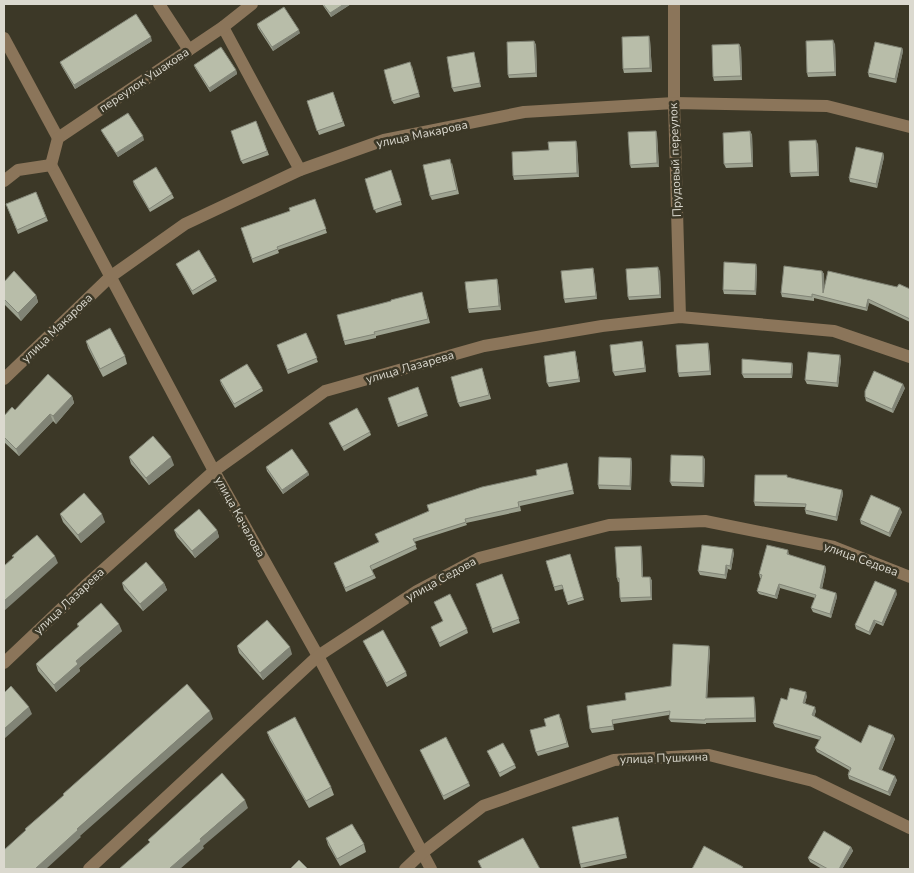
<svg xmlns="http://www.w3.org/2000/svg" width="914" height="873" viewBox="0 0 914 873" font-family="'Nunito Sans',sans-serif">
	<rect width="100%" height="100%" fill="#3c3827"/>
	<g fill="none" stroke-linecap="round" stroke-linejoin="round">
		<g stroke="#8b755a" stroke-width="12">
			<polyline points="159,4 189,50"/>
			<polyline points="674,4 674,103 680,317"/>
			<polyline points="223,27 300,170"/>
			<polyline points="4,38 58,138"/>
			<polyline points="51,165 214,471 318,656 431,869"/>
			<polyline points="51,165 58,138 223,27 252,4"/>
			<polyline points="4,181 18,170 51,165"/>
			<polyline points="4,379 110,277 185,224 300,170 384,140 524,112 674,103 827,106 910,127"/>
			<polyline points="4,663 85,586 214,471 325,391 484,346 602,326 680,317 834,331 910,357"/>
			<polyline points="89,869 318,656 417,591 479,558 609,525 705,521 834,547 910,577"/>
			<polyline points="405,869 422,853 483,806 614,760 709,755 813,781 910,828"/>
		</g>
	</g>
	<g fill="#9ea391">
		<polygon points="322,4 351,4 331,17"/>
		<polygon points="257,24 300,33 273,51 258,28"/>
		<polygon points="650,40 652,72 624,73 623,69"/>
		<polygon points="152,41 75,89 61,65 60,62"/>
		<polygon points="534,41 536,45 537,77 509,78 508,75"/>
		<polygon points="739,44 741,48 742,80 714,81 713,77"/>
		<polygon points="835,44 836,76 808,77 807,73"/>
		<polygon points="902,48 903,51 896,83 869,77 868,73"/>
		<polygon points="474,52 481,87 454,92 452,88"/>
		<polygon points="194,65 236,70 237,74 210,92 195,68"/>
		<polygon points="412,66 420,97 394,104 392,101"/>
		<polygon points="333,92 345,126 319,135 307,101"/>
		<polygon points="256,121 269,155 243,164 241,161"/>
		<polygon points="101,130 144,140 118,157 103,134"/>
		<polygon points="656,131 657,135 659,167 631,168 630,165"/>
		<polygon points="750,131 752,135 753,167 726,168 724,164"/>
		<polygon points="576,141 577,145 579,177 514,180 513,176 549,150"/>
		<polygon points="818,144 819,176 791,177 790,173"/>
		<polygon points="883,153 884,157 877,188 850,182 849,178"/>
		<polygon points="452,163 459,194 432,200 430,196"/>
		<polygon points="391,170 402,205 376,213 365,179"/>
		<polygon points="133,181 172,194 174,198 150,212 134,185"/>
		<polygon points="36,192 48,221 18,234 6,204"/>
		<polygon points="315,199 327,233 278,250 279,253 253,263 241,228 290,211"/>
		<polygon points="176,264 215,277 217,281 193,295"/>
		<polygon points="757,267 756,295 724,294 723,290"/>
		<polygon points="593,268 594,272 597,299 565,303 564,299"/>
		<polygon points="660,271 661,298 629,300 628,297"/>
		<polygon points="822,271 824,274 824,288 897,287 910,289 910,322 869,303 867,311 814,298 814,301 782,297 781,293"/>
		<polygon points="497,279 498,283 501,310 469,313 468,309"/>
		<polygon points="4,282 36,295 38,302 21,321 4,304"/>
		<polygon points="423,296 430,323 376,336 376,338 345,345 344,341"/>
		<polygon points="306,333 318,362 288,374 277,345"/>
		<polygon points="86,341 125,356 127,364 103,377 88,348"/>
		<polygon points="642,341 643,345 646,372 615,376 613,372"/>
		<polygon points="708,343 709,347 711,375 679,377 678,373"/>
		<polygon points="575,351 576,355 580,382 549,387 547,383"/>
		<polygon points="841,359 838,387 807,384 805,380"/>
		<polygon points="792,363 793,367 792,378 744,378 742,374"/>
		<polygon points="482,368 491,399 460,407 458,403"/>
		<polygon points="220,380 262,388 263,391 235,408 221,384"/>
		<polygon points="418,387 428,416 398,427 388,398"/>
		<polygon points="905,388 893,413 866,401 865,397"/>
		<polygon points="72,396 74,403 56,424 53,421 19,456 4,442 4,416 15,410"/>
		<polygon points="329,423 370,432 371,435 344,451"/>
		<polygon points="129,457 174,465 149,485 131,464"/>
		<polygon points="705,459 704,487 672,486 670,482"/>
		<polygon points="632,462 631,490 599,489 598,485"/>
		<polygon points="266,467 308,472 309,475 283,494 267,471"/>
		<polygon points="568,467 574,494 520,506 521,511 466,523 467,525 414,542 417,549 372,570 376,578 346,592 335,566 537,475"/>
		<polygon points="788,478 842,490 843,494 837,521 806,514 805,510 805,507 755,506 754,502"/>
		<polygon points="902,512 890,537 861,524 860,520"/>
		<polygon points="60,514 105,522 81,543 63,522"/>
		<polygon points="174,530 217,530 219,537 195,558 177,537"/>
		<polygon points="641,546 642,550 643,577 650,577 652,581 652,600 621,602 620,598 619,582 618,582 617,578"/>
		<polygon points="788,550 789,555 825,566 826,570 822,589 836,593 837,597 831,618 813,612 811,608 815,598 780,588 777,599 759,594 757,591 761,578 760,578 759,574"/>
		<polygon points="734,553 731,570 728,569 726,579 700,575 698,571"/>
		<polygon points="570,554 584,600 568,605 563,589 555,591 546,561"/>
		<polygon points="502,574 520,623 493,633 476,584"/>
		<polygon points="122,583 164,583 167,590 143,611 124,590"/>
		<polygon points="897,594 883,626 876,623 870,635 856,629 855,625"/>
		<polygon points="434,602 467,629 468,633 440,647 431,627 443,621"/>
		<polygon points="77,624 122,631 79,668 80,671 56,692 38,671 36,664 78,627"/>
		<polygon points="363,641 406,672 407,676 387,687"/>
		<polygon points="237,646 292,654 263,680 239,653"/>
		<polygon points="710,650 707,698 755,701 756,722 706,723 706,724 671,722 669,719 669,715 613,724 614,730 592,733 590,729 626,700 671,686"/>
		<polygon points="807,696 805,703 816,711 814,717 861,743 893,735 895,739 882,770 897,780 890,796 849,779 848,775 849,770 817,752 815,748 820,740 775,727 773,723 787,700"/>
		<polygon points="561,718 569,747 538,756 536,752 546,726"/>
		<polygon points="267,732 331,787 334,795 309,808 270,740"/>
		<polygon points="420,750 469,783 470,786 444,800"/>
		<polygon points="487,751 515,765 516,768 500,777"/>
		<polygon points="618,817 627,858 581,868 580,864"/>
		<polygon points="326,838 364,844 366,852 340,866 328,845"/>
		<polygon points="851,847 853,851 842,869 822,869 810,862 808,858"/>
	</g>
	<g fill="#818476">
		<polygon points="344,4 351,4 331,17 330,13"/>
		<polygon points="299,30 300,33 273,51 272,47"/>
		<polygon points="649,36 650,40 652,72 650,68"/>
		<polygon points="151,37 152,41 75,89 74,85"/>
		<polygon points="833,40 835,44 836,76 835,72"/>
		<polygon points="534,41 536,45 537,77 536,73"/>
		<polygon points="739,44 741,48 742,80 741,76"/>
		<polygon points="902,48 903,51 896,83 895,79"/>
		<polygon points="236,70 237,74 210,92 209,88"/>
		<polygon points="656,131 657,135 659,167 657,163"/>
		<polygon points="750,131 752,135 753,167 752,163"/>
		<polygon points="143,136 144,140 118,157 116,153"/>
		<polygon points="816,140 818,144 819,176 818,172"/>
		<polygon points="576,141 577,145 579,177 577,173"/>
		<polygon points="883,153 884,157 877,188 876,184"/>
		<polygon points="756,264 757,267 756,295 755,291"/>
		<polygon points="658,267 660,271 661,298 660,295"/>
		<polygon points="593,268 594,272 597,299 596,296"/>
		<polygon points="822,271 824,274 825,296 823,293"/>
		<polygon points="497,279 498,283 501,310 499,306"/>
		<polygon points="36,295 38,302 21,321 18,313"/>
		<polygon points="868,299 869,303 867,311 866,308"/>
		<polygon points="642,341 643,345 646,372 645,368"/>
		<polygon points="708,343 709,347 711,375 710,371"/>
		<polygon points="575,351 576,355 580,382 579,379"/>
		<polygon points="840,355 841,359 838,387 837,383"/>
		<polygon points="792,363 793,367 792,378 791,374"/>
		<polygon points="903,384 905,388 893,413 892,409"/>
		<polygon points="72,396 74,403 56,424 53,416"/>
		<polygon points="50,414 53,421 19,456 16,449"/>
		<polygon points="703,456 705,459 704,487 703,483"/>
		<polygon points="171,457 174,465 149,485 146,478"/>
		<polygon points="631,458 632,462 631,490 630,486"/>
		<polygon points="308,472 309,475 283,494 282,490"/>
		<polygon points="842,490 843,494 837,521 836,517"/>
		<polygon points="900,508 902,512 890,537 889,533"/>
		<polygon points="102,514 105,522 81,543 78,535"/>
		<polygon points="217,530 219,537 195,558 192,551"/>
		<polygon points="641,546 642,550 643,581 642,577"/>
		<polygon points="733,549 734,553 731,570 730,566"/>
		<polygon points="55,556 58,563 4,611 4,601"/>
		<polygon points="726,565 728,569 726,579 725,575"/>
		<polygon points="825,566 826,570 821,592 820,588"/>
		<polygon points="650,577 652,581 652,600 651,597"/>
		<polygon points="164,583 167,590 143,611 140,604"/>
		<polygon points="779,584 780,588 777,599 775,596"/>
		<polygon points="896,590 897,594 883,626 882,623"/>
		<polygon points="836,593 837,597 831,618 830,614"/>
		<polygon points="874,620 876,623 870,635 869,632"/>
		<polygon points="119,624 122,631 79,668 80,671 56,692 54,685 76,661"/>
		<polygon points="709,646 710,650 707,702 706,698"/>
		<polygon points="290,647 292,654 263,680 260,673"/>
		<polygon points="806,692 807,696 804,706 803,703"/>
		<polygon points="754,697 755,701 756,722 755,718"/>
		<polygon points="29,707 32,714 4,739 4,729"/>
		<polygon points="815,707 816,711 813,719 812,715"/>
		<polygon points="210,711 213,719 80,836 81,837 46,869 35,869 77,829"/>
		<polygon points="893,735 895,739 880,773 879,769"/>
		<polygon points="895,776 897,780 890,796 888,792"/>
		<polygon points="245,800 248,808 203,846 204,848 180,869 169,869 200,839"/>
		<polygon points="851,847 853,851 842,869 839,869"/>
	</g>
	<g fill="#b8bda9" stroke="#818476">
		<polygon points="323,4 344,4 330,13"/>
		<polygon points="284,7 299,30 272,47 257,24"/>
		<polygon points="136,14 151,37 74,85 60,62"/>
		<polygon points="649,36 650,68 623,69 622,37"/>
		<polygon points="833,40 835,72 807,73 806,41"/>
		<polygon points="534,41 536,73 508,75 507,42"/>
		<polygon points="875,42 902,48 895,79 868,73"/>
		<polygon points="739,44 741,76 713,77 712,45"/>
		<polygon points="221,47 236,70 209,88 194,65"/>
		<polygon points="474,52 480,83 452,88 447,57"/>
		<polygon points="410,62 419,93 392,101 384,70"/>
		<polygon points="333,92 343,122 317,131 307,101"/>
		<polygon points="128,113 143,136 116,153 101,130"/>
		<polygon points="256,121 267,151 241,161 231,131"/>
		<polygon points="656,131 657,163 630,165 628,132"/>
		<polygon points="750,131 752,163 724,164 723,133"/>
		<polygon points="816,140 818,172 790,173 789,141"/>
		<polygon points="576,141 577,173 513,176 512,152 549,150 548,142"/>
		<polygon points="856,147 883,153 876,184 849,178"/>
		<polygon points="450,159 457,190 430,196 423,165"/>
		<polygon points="156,167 172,194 149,209 133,181"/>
		<polygon points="391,170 401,201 374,210 365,179"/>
		<polygon points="36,192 46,217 17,230 6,204"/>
		<polygon points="315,199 326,229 277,247 278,249 252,259 241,228 290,211 289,208"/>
		<polygon points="199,250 215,277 192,291 176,264"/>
		<polygon points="724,262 756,264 755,291 723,290"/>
		<polygon points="784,266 822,271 823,293 828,271 897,287 899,284 910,289 910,319 868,299 866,308 812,294 812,297 781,293"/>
		<polygon points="658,267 660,295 628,297 626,269"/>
		<polygon points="593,268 596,296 564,299 561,271"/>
		<polygon points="14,271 36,295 18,313 4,299 4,282"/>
		<polygon points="497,279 499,306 468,309 465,282"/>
		<polygon points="422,292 428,319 374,332 375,334 344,341 337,315 391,301 391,300"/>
		<polygon points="110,328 125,356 100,369 86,341"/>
		<polygon points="306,333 317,358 287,370 277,345"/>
		<polygon points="642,341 645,368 613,372 610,345"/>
		<polygon points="708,343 710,371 678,373 676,345"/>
		<polygon points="575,351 579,379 547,383 544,356"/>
		<polygon points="808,352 840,355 837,383 805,380"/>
		<polygon points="742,359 792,363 791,374 742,374"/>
		<polygon points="247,364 262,388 234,404 220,380"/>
		<polygon points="482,368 489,395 458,403 451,377"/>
		<polygon points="874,371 903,384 892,409 865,397 865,391"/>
		<polygon points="48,374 72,396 53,416 50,414 16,449 4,437 4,416 12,407 15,410"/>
		<polygon points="418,387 427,413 397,424 388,398"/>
		<polygon points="357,408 370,432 342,447 329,423"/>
		<polygon points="153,436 171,457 146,478 129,457"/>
		<polygon points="292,449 308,472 282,490 266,467"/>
		<polygon points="671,455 703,456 703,483 670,482"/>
		<polygon points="599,457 631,458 630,486 598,485"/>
		<polygon points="567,463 573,490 518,502 519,507 465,519 466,522 413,539 416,545 370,566 374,575 345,588 334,563 379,542 375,534 429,511 427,505 482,487 537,475 536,470"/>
		<polygon points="755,475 787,475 787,477 842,490 836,517 805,510 806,504 754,502"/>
		<polygon points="84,493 102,514 78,535 60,514"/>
		<polygon points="871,495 900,508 889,533 860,520"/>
		<polygon points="199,509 217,530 192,551 174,530"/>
		<polygon points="37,535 55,556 4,601 4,566 14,557 12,556"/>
		<polygon points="702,545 733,549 730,566 726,565 725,575 698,571"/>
		<polygon points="767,545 788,550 787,554 825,566 820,588 836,593 830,614 811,608 816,595 779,584 775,596 757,591 762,575 759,574"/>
		<polygon points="641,546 642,577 650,577 651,597 620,598 619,578 617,578 615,547"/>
		<polygon points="570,554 583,597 567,602 562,585 554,587 546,561"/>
		<polygon points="146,562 164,583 140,604 122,583"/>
		<polygon points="502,574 519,619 492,629 476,584"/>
		<polygon points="875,581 896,590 882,623 874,620 869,632 855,625"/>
		<polygon points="450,594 467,629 439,643 431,627 443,621 434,602"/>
		<polygon points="101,603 119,624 76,661 78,664 54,685 36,664 79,626 77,624"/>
		<polygon points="267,620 290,647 260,673 237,646"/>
		<polygon points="383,630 406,672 386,683 363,641"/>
		<polygon points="673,644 709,646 706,698 754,697 755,718 705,719 705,720 669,719 670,711 612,720 613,726 590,729 587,706 626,700 625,693 671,686"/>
		<polygon points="187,684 210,711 77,829 78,830 35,869 4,869 4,850 26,830 25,829 64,795 63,794"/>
		<polygon points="11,686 29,707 4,729 4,693"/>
		<polygon points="790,688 806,692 803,703 815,707 812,715 861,743 869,725 893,735 879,769 895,776 888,792 848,775 851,768 815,748 821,737 773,723 781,698 787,700"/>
		<polygon points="559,714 567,743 536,752 530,730 546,726 544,719"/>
		<polygon points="295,717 331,787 306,801 267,732"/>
		<polygon points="446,737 469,783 443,796 420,750"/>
		<polygon points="503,743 515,765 499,773 487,751"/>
		<polygon points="222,773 245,800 200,839 201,841 169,869 119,869 150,842 148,840"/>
		<polygon points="618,817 626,854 580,864 572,827"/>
		<polygon points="352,824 364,844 337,859 326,838"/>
		<polygon points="824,831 851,847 839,869 828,869 808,858"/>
		<polygon points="523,838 540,869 482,869 478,861"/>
		<polygon points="704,846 743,867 742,869 692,869"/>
		<polygon points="299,860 308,869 290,869"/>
	</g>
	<g text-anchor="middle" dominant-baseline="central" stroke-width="5" stroke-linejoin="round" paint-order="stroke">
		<g font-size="12" fill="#dbd9cf" stroke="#3c3827">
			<text transform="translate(144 80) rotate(-34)">переулок Ушакова</text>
			<text transform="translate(422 134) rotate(-12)">улица Макарова</text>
			<text transform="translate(675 160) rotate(-92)">Прудовый переулок</text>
			<text transform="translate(57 328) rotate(-44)">улица Макарова</text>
			<text transform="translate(410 367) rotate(-16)">улица Лазарева</text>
			<text transform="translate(240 517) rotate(61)">улица Качалова</text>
			<text transform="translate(861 559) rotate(20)">улица Седова</text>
			<text transform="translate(441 579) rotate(-29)">улица Седова</text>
			<text transform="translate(69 601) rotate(-43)">улица Лазарева</text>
			<text transform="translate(664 758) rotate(-2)">улица Пушкина</text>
		</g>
	</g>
	<rect width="914" height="873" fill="none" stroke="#dbd9cf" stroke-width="10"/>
</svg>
